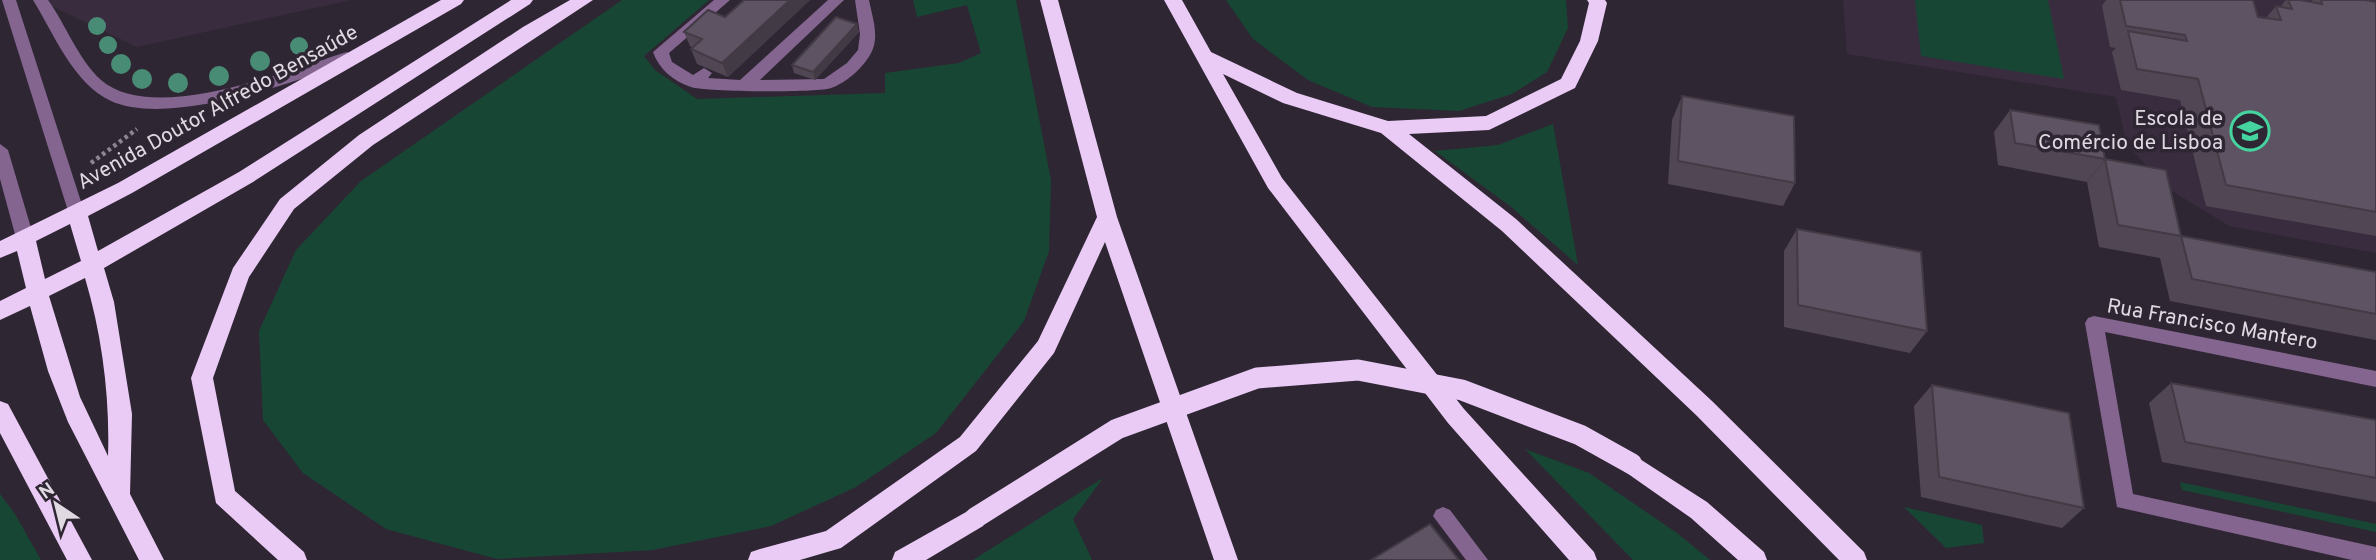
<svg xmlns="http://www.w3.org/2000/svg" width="2376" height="560" viewBox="0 0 2376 560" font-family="Overpass,sans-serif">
	<rect width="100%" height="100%" fill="#2f2633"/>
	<g fill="#392c3f">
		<polygon points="39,0 351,0 137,47"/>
		<polygon points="1843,0 2376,0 2376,253 2229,226 2169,189 2127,145 2116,97 1847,54"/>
	</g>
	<g fill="#174734">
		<polygon points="622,0 709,0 644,56 655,70 697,99 885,93 885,73 959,63 981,53 967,5 917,17 913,0 1016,0 1051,180 1049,251 1024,321 936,433 856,487 771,526 653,550 497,559 386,529 303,473 263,420 259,331 296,250 361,181"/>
		<polygon points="1226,0 1566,0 1568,28 1547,72 1512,94 1459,111 1372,107 1308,80 1253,39"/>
		<polygon points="1915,0 2048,0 2064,79 1921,56"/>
		<polygon points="1553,124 1578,265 1510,206 1435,151 1498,145"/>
		<polygon points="1525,449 1589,473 1677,533 1710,560 1633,560"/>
		<polygon points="1103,478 1073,519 1092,560 973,560"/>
		<polygon points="2180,482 2376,524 2376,532 2182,490"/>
		<polygon points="0,494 15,514 41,560 0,560"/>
		<polygon points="1904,507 1982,525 1984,543 1946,548"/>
	</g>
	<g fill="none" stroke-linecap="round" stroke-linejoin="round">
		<polyline stroke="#8c848e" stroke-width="4.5" stroke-dasharray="3.5 3.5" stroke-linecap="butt" points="91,163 137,129"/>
		<g fill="#846590" fill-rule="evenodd">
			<polygon points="2,0 16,0 85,214 83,219 71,219 69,214"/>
			<path d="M 33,0 L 48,0 C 66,25 78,59 101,80 C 154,126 289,69 347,52 L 355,57 C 347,67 328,70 316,74 C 266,91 161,124 111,101 C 73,83 54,34 33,0 Z"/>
			<path d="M 714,0 L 730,0 L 669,53 L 672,62 L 693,75 L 704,68 L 712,73 L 708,78 L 740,80 L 828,0 L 844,0 L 760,80 L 824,79 L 847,63 L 858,50 L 860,34 L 855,0 L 869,0 C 872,16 880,37 871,53 C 864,67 846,83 831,88 C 818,93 705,92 691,87 C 673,81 659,69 653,52 Z"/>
			<polygon points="0,144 8,150 34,238 31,243 19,243 16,238 0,179"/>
			<polygon points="2094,316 2376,371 2376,387 2105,332 2133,494 2376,547 2376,560 2352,560 2117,507 2085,323 2088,318"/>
			<polygon points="1443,507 1450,510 1488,560 1466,560 1433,516 1436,510"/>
		</g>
		<g fill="#eacbf6" fill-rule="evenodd">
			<path d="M 441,0 L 464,0 L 461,4 L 132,193 L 88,216 L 98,251 L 239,172 L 511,0 L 533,0 L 530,4 L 253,182 L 104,268 L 114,302 L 132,414 L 130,494 L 164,560 L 139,560 L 68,422 L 48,371 L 30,306 L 0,320 L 0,301 L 26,288 L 17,251 L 0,258 L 0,241 L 118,183 ZM 70,224 L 81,261 L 45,279 L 36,241 ZM 85,278 C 102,335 110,397 108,456 L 80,397 L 49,296 Z"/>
			<polygon points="570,0 593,0 373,145 294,209 249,277 213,378 235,491 304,552 307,560 278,560 216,503 191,378 233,268 280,199 359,135 523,27"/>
			<polygon points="1040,0 1058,0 1117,217 1238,560 1214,560 1105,242 1054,353 976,451 841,548 800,560 748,560 751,552 760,549 826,531 960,437 1038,341 1097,217"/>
			<polygon points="1164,0 1182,0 1211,52 1297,93 1388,121 1486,116 1561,79 1580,41 1589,3 1587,0 1605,0 1607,3 1598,41 1575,88 1489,130 1409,134 1516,219 1712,401 1864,552 1867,560 1839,560 1696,415 1502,231 1381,133 1283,103 1223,74 1282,178 1464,409 1594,552 1597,560 1569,560 1448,423 1268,188"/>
			<polygon points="0,401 8,404 92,560 67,560 0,433"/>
			<polygon points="1632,454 1707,502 1764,552 1767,560 1738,560 1691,518 1624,471 1620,464 1624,457"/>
			<polygon points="975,507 983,510 987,518 983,526 926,560 892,560 895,552"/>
		</g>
		<polyline stroke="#eacbf6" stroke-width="21" points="975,518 1117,429 1257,378 1358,370 1462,390 1580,435 1632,464"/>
	</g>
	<g fill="#498c76">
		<circle cx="97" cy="26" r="9"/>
		<circle cx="108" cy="45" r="9"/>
		<circle cx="299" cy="46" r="9"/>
		<circle cx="260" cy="61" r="10"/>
		<circle cx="121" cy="64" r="10"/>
		<circle cx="219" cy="76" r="10"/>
		<circle cx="142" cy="79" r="10"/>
		<circle cx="178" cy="83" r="10"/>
	</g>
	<g fill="#514754">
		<polygon points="744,0 810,0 728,77 697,64 691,49 693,48 690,46 684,32 725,17"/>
		<polygon points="2106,0 2253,0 2258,17 2266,18 2276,6 2280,7 2286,0 2300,0 2311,2 2312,0 2365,0 2376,2 2376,236 2206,206 2180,100 2121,90 2112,52 2116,48 2110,47 2102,6"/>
		<polygon points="857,24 859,32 815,80 794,73 792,65"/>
		<polygon points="1682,96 1795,183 1783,206 1668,184 1672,120"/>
		<polygon points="2010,110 2105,159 2087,182 1998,165 1994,132"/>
		<polygon points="2105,159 2181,236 2376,272 2376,340 2170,301 2160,258 2099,247 2087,182"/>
		<polygon points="1797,229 1927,331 1910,353 1784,327 1784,251"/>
		<polygon points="2171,383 2376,420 2376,502 2162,462 2149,403"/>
		<polygon points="1932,385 2084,508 2062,528 1921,497 1914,406"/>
	</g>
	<g fill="#423a45">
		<polygon points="790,0 810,0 728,77 722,63"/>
		<polygon points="857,24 859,32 815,80 813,72"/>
	</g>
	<g fill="#5e5362" stroke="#423a45" stroke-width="2">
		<polygon points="744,0 790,0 722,63 691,49 702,39 684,32 708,10 725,17"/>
		<polygon points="2120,0 2253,0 2258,17 2281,20 2276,6 2292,9 2288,0 2300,0 2322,4 2321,0 2365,0 2376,2 2376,212 2226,185 2198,79 2137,69 2128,31 2187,41 2185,35 2126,26"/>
		<polygon points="836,17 857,24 813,72 792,65"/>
		<polygon points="1682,96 1794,116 1795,183 1678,161"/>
		<polygon points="2010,110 2099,125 2105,159 2015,143"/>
		<polygon points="2105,159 2166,170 2181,236 2118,225"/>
		<polygon points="1797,229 1921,252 1927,331 1798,305"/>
		<polygon points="2181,236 2376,272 2376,314 2192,279"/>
		<polygon points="2171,383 2376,420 2376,478 2185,442"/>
		<polygon points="1932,385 2069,413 2084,508 1939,477"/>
		<polygon points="1430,524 1459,560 1371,560"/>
	</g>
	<defs>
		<g id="university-ring" transform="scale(2.0125)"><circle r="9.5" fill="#2f2633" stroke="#45d49f" stroke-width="1.5"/><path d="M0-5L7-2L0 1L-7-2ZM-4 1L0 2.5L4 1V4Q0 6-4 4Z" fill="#45d49f"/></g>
	</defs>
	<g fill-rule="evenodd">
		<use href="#university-ring" x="2250" y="131"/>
	</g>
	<g text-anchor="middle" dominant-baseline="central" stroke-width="7" stroke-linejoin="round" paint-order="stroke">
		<g font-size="21" fill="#e0d9e2" stroke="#2f2633">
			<text transform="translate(218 108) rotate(-29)">Avenida Doutor Alfredo Bensaúde</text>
			<text transform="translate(2212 325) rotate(10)">Rua Francisco Mantero</text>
		</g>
		<g font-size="21" fill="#e0d9e2" stroke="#2f2633" text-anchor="end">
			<text x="2223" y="119">Escola de<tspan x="2223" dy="24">Comércio de Lisboa</tspan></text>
		</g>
	</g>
	<g transform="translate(56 504) rotate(325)" stroke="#2f2633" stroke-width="5" paint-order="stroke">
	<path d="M0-5L12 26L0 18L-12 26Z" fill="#e0d9e2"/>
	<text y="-10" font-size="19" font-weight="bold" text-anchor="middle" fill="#e0d9e2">N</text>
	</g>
</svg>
